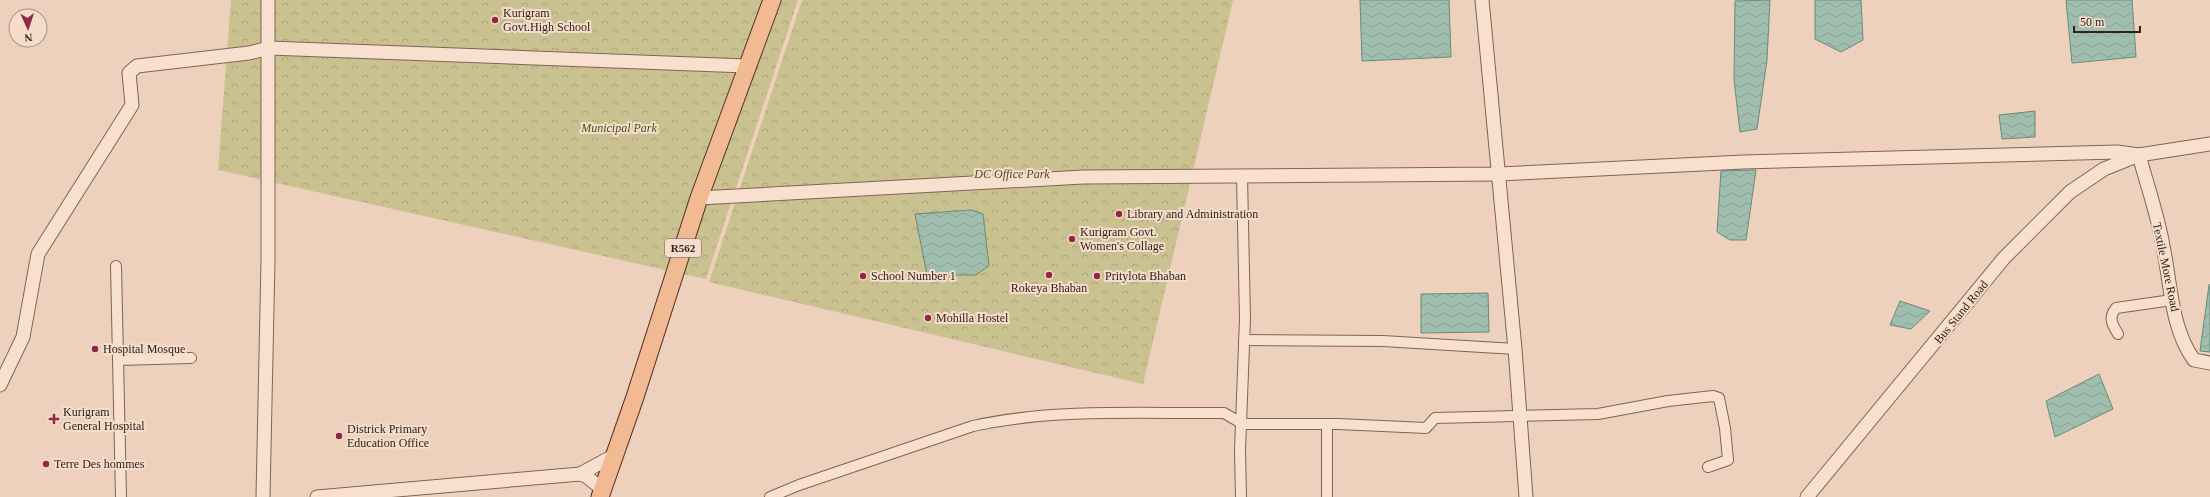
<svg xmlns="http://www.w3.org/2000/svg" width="2210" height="497" viewBox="0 0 2210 497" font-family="Georgia,serif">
	<defs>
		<pattern id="park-crowns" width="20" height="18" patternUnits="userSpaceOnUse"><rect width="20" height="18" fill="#cac191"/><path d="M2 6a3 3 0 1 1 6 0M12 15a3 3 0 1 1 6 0" fill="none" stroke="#aea67c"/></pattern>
		<pattern id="water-waves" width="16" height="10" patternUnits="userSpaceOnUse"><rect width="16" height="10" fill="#a0bead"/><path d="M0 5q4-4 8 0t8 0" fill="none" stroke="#8aa394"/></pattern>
	</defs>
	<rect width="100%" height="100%" fill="#edd1bc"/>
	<g fill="url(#park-crowns)">
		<polygon points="231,0 798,0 706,279 218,170"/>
		<polygon points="802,0 1233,0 1143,384 709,282"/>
	</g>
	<g fill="url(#water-waves)" stroke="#688b79">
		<polygon points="1360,0 1449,0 1451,57 1362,61"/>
		<polygon points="1770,0 1767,60 1757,129 1740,132 1734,80 1735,1"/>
		<polygon points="1815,0 1861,0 1863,40 1841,52 1815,39"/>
		<polygon points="2066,0 2132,0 2136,57 2072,63"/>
		<polygon points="2035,111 2035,137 2002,139 1999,115"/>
		<polygon points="1756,170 1746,240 1730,240 1717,232 1721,171"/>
		<polygon points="971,210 983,214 989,266 976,275 927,275 915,214"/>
		<polygon points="2210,284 2210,352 2200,351 2209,285"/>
		<polygon points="1488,293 1489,332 1421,333 1421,294"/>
		<polygon points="1900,301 1930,311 1911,329 1890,325"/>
		<polygon points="2099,374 2113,409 2055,437 2046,401"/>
	</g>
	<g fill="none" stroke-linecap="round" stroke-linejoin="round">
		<g stroke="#846256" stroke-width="12">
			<g id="minor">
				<polyline points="116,266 121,497"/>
				<path d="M 2118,334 C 2112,324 2108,318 2116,308 L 2172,300"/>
				<polyline points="1244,340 1383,341 1515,349"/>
				<polyline points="118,360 191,358"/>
				<path d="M 770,497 L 799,485 L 973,426 C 1055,408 1141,414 1224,413 L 1243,424 L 1338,424 L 1426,428 L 1435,418 L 1598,414 L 1668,401 L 1713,396 L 1719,398 L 1725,428 L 1728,460 L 1708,467"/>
				<polyline points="1241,497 1240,450 1245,319 1242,176"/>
				<polyline points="1327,497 1327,424"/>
			</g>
		</g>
		<g stroke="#846256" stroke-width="15">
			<g id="tertiary">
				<polyline points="1482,0 1515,349 1526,497"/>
				<path d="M 2139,155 C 2147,185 2158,216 2163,246 C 2171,284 2171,329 2194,360 L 2210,363"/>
				<polyline points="699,198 1083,177 1499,174 1743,162 2117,152 2139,155 2210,144"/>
				<polyline points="0,385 23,337 38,254 132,105 129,73 137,66 249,53 269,48 746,66"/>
				<polyline points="580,474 586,476 602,489"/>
				<polyline points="263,497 268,260 268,0"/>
				<polyline points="317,497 580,474 615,455"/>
				<polyline points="1807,497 2004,258 2070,192 2104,169 2139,155"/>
			</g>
		</g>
		<g stroke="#51322b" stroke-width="19">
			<polyline id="primary" points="600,497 635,397 699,198 772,0"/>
		</g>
		<use href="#minor" stroke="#f8e0cf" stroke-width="10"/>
		<use href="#tertiary" stroke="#f8e0cf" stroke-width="13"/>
		<use href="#primary" stroke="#f2ba92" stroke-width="17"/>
	</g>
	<g fill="#922645" stroke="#f5ddcb" stroke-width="1.5">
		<circle cx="495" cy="20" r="4"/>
		<circle cx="1119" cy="214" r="4"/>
		<circle cx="1072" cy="239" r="4"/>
		<circle cx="1049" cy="275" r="4"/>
		<circle cx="863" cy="276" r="4"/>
		<circle cx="1097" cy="276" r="4"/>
		<circle cx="928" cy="318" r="4"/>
		<circle cx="95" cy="349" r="4"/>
		<path d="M52 413h4v4h4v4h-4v4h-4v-4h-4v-4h4z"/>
		<circle cx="339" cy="436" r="4"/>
		<circle cx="46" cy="464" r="4"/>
	</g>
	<g text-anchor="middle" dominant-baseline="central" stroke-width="4" stroke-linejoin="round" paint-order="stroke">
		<rect fill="#f5ddcb" stroke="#6d5950" stroke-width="1" x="665" y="239" width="36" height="18" rx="3"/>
		<g font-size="11" font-weight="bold" fill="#33201b">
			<text x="683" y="248">R562</text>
		</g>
		<g font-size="12" fill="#33201b" stroke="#f5ddcb" text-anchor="start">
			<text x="503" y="13">Kurigram<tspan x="503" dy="14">Govt.High School</tspan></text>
			<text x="1127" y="214">Library and Administration</text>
			<text x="1080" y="232">Kurigram Govt.<tspan x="1080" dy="14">Women's Collage</tspan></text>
			<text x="871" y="276">School Number 1</text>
			<text x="1105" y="276">Pritylota Bhaban</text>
			<text x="1049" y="288" text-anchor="middle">Rokeya Bhaban</text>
			<text x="936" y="318">Mohilla Hostel</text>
			<text x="103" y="349">Hospital Mosque</text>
			<text x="63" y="412">Kurigram<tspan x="63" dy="14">General Hospital</tspan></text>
			<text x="347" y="429">Districk Primary<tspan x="347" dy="14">Education Office</tspan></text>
			<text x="54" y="464">Terre Des hommes</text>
		</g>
		<g font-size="12" font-style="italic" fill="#4f4e21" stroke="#f5ddcb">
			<text x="619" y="128">Municipal Park</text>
			<text x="1012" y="174">DC Office Park</text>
		</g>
		<g font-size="12" fill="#33201b" stroke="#f5ddcb">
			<text transform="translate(2166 267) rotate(78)">Textile More Road</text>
			<text transform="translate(1961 312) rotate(-51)">Bus Stand Road</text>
		</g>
	</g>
	<g transform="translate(28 28) rotate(177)"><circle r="19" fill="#f5ddcb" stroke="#a79185"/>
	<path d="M0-3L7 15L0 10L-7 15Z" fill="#922645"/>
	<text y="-6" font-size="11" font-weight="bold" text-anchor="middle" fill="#33201b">N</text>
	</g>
	<path d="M2074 26v6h66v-6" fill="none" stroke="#33201b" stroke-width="2"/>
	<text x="2080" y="26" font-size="12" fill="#33201b" stroke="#f5ddcb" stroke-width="3" paint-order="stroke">50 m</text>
</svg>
